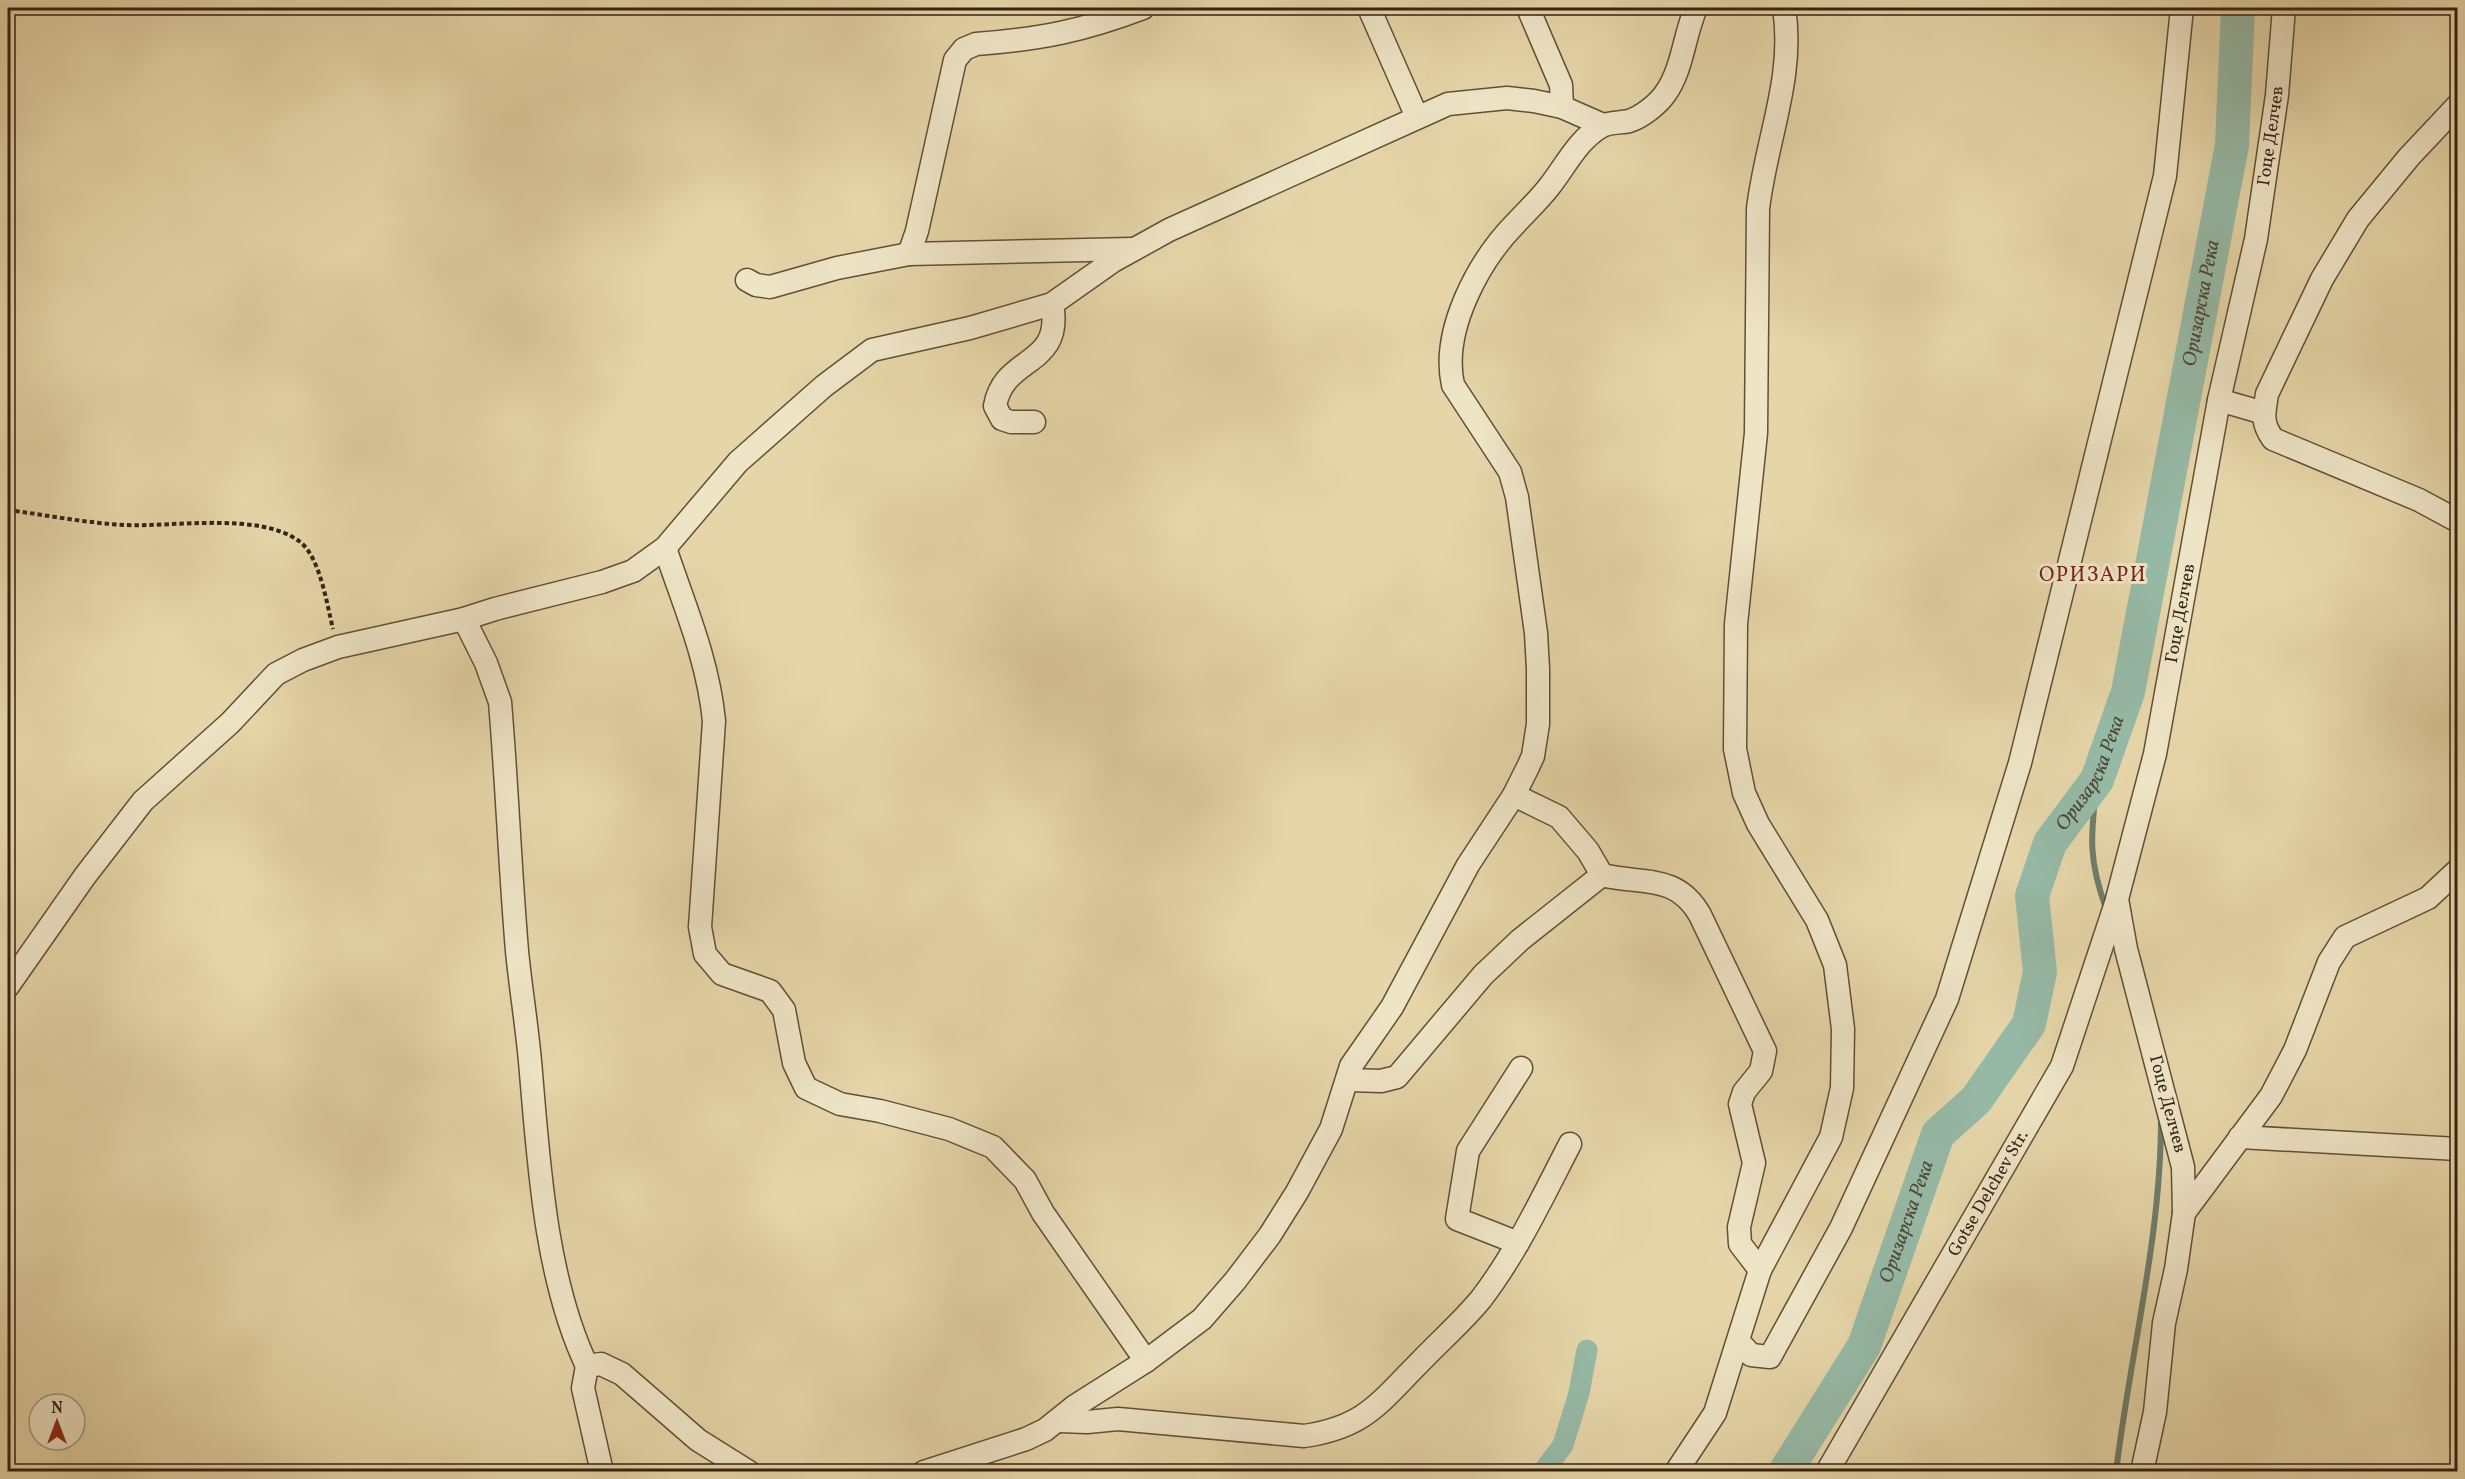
<svg xmlns="http://www.w3.org/2000/svg" width="2465" height="1479" viewBox="0 0 2465 1479" font-family="Vollkorn,serif">
	<rect width="100%" height="100%" fill="#e5d5a8"/>
	<filter id="stains"><feTurbulence type="fractalNoise" baseFrequency=".00333" numOctaves="4"/><feColorMatrix values="0 0 0 0 .2 0 0 0 0 .09 0 0 0 0 .02 0 0 0 .5 -.17"/></filter>
	<radialGradient id="worn" r=".72"><stop offset=".6" stop-color="#630" stop-opacity="0"/><stop offset="1" stop-color="#630" stop-opacity=".3"/></radialGradient>
	<g fill="none" stroke-linecap="round" stroke-linejoin="round">
		<g stroke="#6f7d6b" stroke-width="6">
			<path d="M 2097,780 C 2091,834 2087,858 2107,911"/>
			<path d="M 2116,1472 C 2130,1354 2161,1239 2161,1120"/>
		</g>
		<polyline stroke="#96b9a6" stroke-width="21" points="1543,1472 1563,1445 1579,1393 1587,1350"/>
		<path stroke="#96b9a6" stroke-width="34" id="s1" d="M 1785,1472 L 1864,1346 L 1938,1134 L 1976,1100 L 2029,1024 L 2040,972 L 2032,896 L 2050,843 L 2097,780 L 2128,692 L 2232,145 L 2238,8"/>
		<g stroke="#605038" stroke-width="25">
			<g id="minor">
				<polyline points="1369,8 1417,117"/>
				<polyline points="1528,8 1561,85 1562,107"/>
				<path d="M 2458,105 L 2409,157 L 2358,219 L 2322,279 L 2267,394 C 2264,414 2261,422 2273,439 L 2419,500 L 2458,521"/>
				<path d="M 909,254 L 917,231 L 955,60 L 964,49 L 976,44 C 1042,39 1082,31 1143,8"/>
				<polyline points="747,280 756,285 770,287 837,268 909,254 1132,249"/>
				<polyline points="2219,400 2264,413"/>
				<path d="M 1034,422 L 1011,422 L 1002,419 L 995,406 C 1004,354 1064,368 1052,304"/>
				<path d="M 665,548 C 684,605 708,659 714,721 L 700,927 L 705,954 L 722,974 L 770,991 L 784,1010 L 794,1063 L 806,1088 L 840,1104 L 880,1111 L 949,1129 L 993,1147 L 1025,1180 L 1043,1213 L 1146,1361"/>
				<path d="M 464,619 L 486,663 L 500,702 C 507,785 510,868 517,951 C 521,992 528,1032 531,1073 C 539,1167 546,1280 587,1366"/>
				<path d="M 1514,795 L 1559,817 L 1588,851 L 1602,875 C 1642,885 1676,873 1700,915 L 1765,1051 L 1761,1071 L 1744,1092 L 1740,1104 L 1754,1163 L 1739,1227 L 1740,1244 L 1760,1270"/>
				<polyline points="8,986 85,876 143,801 230,723 276,674 303,660 338,647 464,619 495,609 602,582 633,571 665,548 738,462 824,386 872,350 970,328 1052,304 1113,261 1169,230 1448,104 1507,98 1534,101 1562,107 1603,125"/>
				<polyline points="1348,1080 1381,1081 1397,1077 1483,975 1520,940 1602,875"/>
				<polyline points="2240,1137 2458,1149"/>
				<path id="s2" d="M 2184,1213 L 2183,1167 L 2126,949 L 2117,899 L 2155,754 L 2219,400 L 2256,239 L 2277,95 L 2284,8"/>
				<polyline points="1518,1243 1457,1219 1468,1151 1521,1068"/>
				<polyline points="1739,1342 1751,1355 1770,1357 1841,1228 1947,999 2020,763 2165,176 2182,8"/>
				<path d="M 1059,1421 L 1087,1422 L 1118,1419 L 1304,1436 C 1365,1427 1379,1403 1420,1362 C 1440,1341 1463,1321 1481,1299 C 1517,1252 1543,1196 1570,1144"/>
				<polyline points="602,1472 583,1388 587,1366 601,1364 622,1374 698,1440 749,1472"/>
				<path d="M 924,1472 L 1026,1439 L 1045,1430 L 1075,1406 L 1146,1361 L 1202,1319 L 1235,1281 L 1270,1235 L 1297,1192 L 1331,1129 L 1351,1066 L 1392,1007 L 1468,865 L 1514,795 L 1528,767 L 1533,756 L 1538,724 L 1538,669 L 1536,633 L 1517,497 L 1510,472 L 1453,385 C 1441,331 1478,262 1515,224 C 1526,212 1538,201 1549,187 C 1565,167 1578,139 1602,126 C 1610,122 1621,123 1629,121 C 1642,117 1658,104 1665,94 C 1683,69 1684,35 1696,8"/>
				<path d="M 1676,1472 L 1715,1413 L 1760,1270 L 1831,1137 L 1842,1088 L 1843,1029 L 1835,965 L 1817,920 L 1758,824 L 1744,793 L 1735,749 L 1736,624 L 1756,433 L 1758,209 C 1766,140 1795,77 1784,8"/>
				<path id="s3" d="M 1827,1472 L 2062,1066 L 2116,903"/>
				<polyline points="2142,1472 2155,1412 2164,1323 2176,1269 2184,1213 2271,1096 2295,1050 2329,962 2345,937 2428,898 2458,870"/>
			</g>
		</g>
		<path stroke="#342313" stroke-width="4" stroke-dasharray="4.5 3" stroke-linecap="butt" d="M 8,510 C 46,515 86,523 125,525 C 174,527 259,512 299,541 C 320,556 327,605 333,629"/>
		<use href="#minor" stroke="#eee4c6" stroke-width="22"/>
	</g>
	<g text-anchor="middle" dominant-baseline="central" stroke-width="6" stroke-linejoin="round" paint-order="stroke">
		<g font-size="18" fill="#342313" stroke="#eee4c6">
			<text stroke="none"><textPath href="#s2" startOffset="1101">Гоце Делчев</textPath></text>
			<text stroke="none"><textPath href="#s2" startOffset="615">Гоце Делчев</textPath></text>
			<text transform="translate(2167 1104) rotate(75)">Гоце Делчев</text>
			<text stroke="none"><textPath href="#s3" startOffset="322">Gotse Delchev Str.</textPath></text>
		</g>
		<g font-size="20" font-style="italic" fill="#4c4838" stroke="#eee4c6">
			<text stroke="none"><textPath href="#s1" startOffset="1270">Оризарска Река</textPath></text>
			<text stroke="none"><textPath href="#s1" startOffset="784">Оризарска Река</textPath></text>
			<text stroke="none"><textPath href="#s1" startOffset="280">Оризарска Река</textPath></text>
		</g>
		<g font-size="21" letter-spacing="1.5" fill="#7a1f14" stroke="#eee4c6">
			<text x="2093" y="575">ОРИЗАРИ</text>
		</g>
	</g>
	<rect width="2465" height="1479" fill="none" stroke="#e5d5a8" stroke-width="30"/>
	<rect x="9" y="9" width="2447" height="1461" fill="none" stroke="#342313" stroke-width="3"/>
	<rect x="15" y="15" width="2435" height="1449" fill="none" stroke="#342313" stroke-width="1.5"/>
	<g transform="translate(57 1422)"><circle r="28" fill="#eee4c6" stroke="#a4977e" stroke-width="1.5"/>
	<path d="M0-4.5L10 22L0 15L-10 22Z" fill="#8f2418"/>
	<text y="-9" font-size="16" font-weight="bold" text-anchor="middle" fill="#342313">N</text>
	</g>
	<rect width="100%" height="100%" filter="url(#stains)"/>
	<rect width="100%" height="100%" fill="url(#worn)"/>
</svg>
